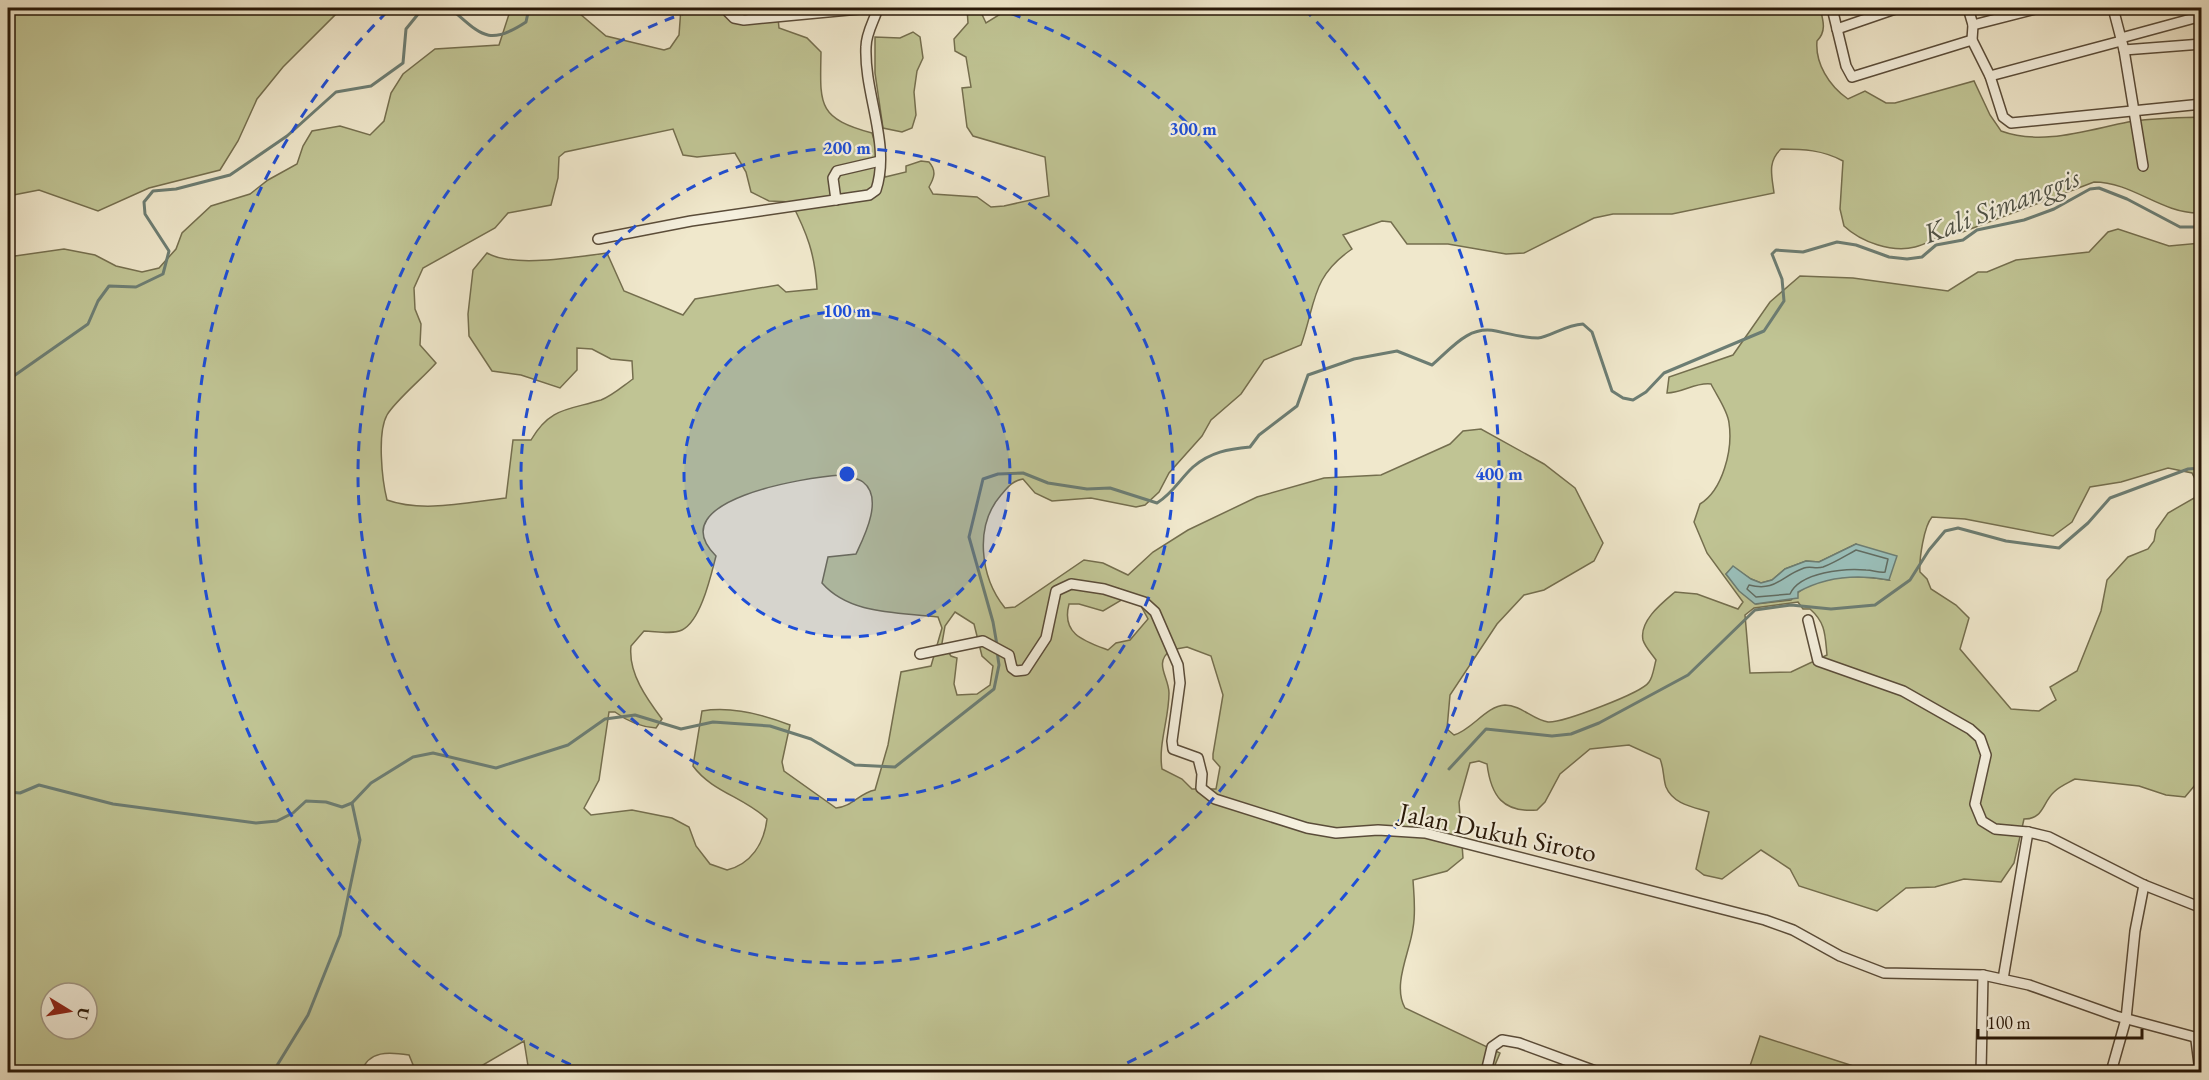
<svg xmlns="http://www.w3.org/2000/svg" width="2209" height="1080" viewBox="0 0 2209 1080" font-family="'EB Garamond',serif">
	<rect width="100%" height="100%" fill="#f0e8cc"/>
	<filter id="stains"><feTurbulence type="fractalNoise" baseFrequency=".00333" numOctaves="4"/><feColorMatrix values="0 0 0 0 .2 0 0 0 0 .09 0 0 0 0 .02 0 0 0 .5 -.17"/></filter>
	<radialGradient id="worn" r=".72"><stop offset=".6" stop-color="#630" stop-opacity="0"/><stop offset="1" stop-color="#630" stop-opacity=".3"/></radialGradient>
	<g fill="#c0c494" stroke="#746e4e" stroke-width="1.5" fill-rule="evenodd">
		<polygon points="8,8 339,8 338,12 283,67 257,99 238,141 220,170 149,188 98,211 39,190 8,196"/>
		<path d="M 511,8 L 573,8 L 606,36 L 664,50 L 670,48 L 679,35 L 681,8 L 777,8 L 779,28 L 807,38 L 821,52 C 820,105 817,118 872,133 L 885,177 L 906,172 L 906,166 L 921,161 L 929,162 C 937,171 934,178 929,187 L 933,194 L 977,197 L 991,207 L 1004,206 L 1049,196 L 1045,157 L 973,136 L 967,127 L 962,88 L 971,87 L 966,57 L 955,51 L 954,39 L 968,23 L 967,8 L 979,8 L 986,23 L 1010,8 L 1820,8 C 1823,20 1827,31 1817,41 C 1815,63 1829,86 1848,99 L 1865,91 L 1886,103 L 1895,103 L 1974,81 L 1990,115 L 2001,131 C 2042,146 2087,130 2128,122 C 2152,118 2177,118 2201,117 L 2201,209 L 2198,213 C 2161,213 2132,182 2094,182 L 1960,233 C 1943,232 1931,243 1915,247 C 1892,253 1861,242 1844,226 L 1840,209 L 1843,161 C 1823,150 1803,149 1781,149 C 1767,162 1772,176 1774,193 L 1672,214 L 1613,214 L 1594,218 L 1524,253 L 1506,254 L 1448,244 L 1407,244 L 1391,222 L 1382,221 L 1343,235 L 1352,249 C 1311,277 1316,303 1301,345 L 1264,360 L 1241,394 L 1211,420 L 1202,436 L 1169,473 L 1159,492 L 1145,505 L 1136,507 L 1091,498 L 1052,501 L 1035,493 L 1023,479 C 1012,481 1008,487 1001,495 C 974,526 980,577 1005,608 L 1015,607 L 1084,560 L 1103,563 L 1128,575 L 1153,552 L 1188,530 L 1257,497 L 1324,478 L 1381,475 L 1450,444 L 1463,431 L 1481,429 L 1544,464 L 1575,488 L 1603,543 L 1594,561 L 1544,590 L 1524,595 L 1497,624 L 1450,695 L 1447,729 L 1454,735 C 1472,730 1486,706 1505,705 C 1521,705 1533,720 1548,722 C 1562,723 1642,693 1649,682 C 1653,677 1654,667 1656,660 C 1652,654 1645,647 1643,640 C 1639,621 1662,603 1675,592 L 1697,594 L 1738,609 L 1743,602 L 1707,553 L 1694,522 L 1700,504 C 1723,490 1733,449 1729,423 C 1728,411 1717,396 1711,384 C 1695,382 1683,393 1667,393 L 1669,377 L 1733,355 L 1770,302 L 1800,276 L 1853,278 L 1948,291 L 1978,272 L 1987,272 L 2016,260 L 2089,252 L 2108,232 L 2118,229 L 2169,246 L 2201,243 L 2201,491 L 2192,473 L 2168,468 L 2121,482 L 2090,487 L 2072,522 L 2053,536 L 1965,519 L 1932,517 C 1924,526 1919,559 1920,572 L 1927,579 L 1931,589 L 1956,605 L 1969,618 L 1960,649 L 2011,709 L 2039,711 L 2056,700 L 2050,687 L 2077,671 L 2101,611 L 2107,580 L 2128,557 L 2148,549 L 2154,541 L 2156,530 L 2168,513 L 2201,494 L 2201,778 L 2185,797 L 2166,795 L 2139,786 L 2075,779 C 2068,783 2060,786 2054,792 C 2042,803 2044,819 2024,819 L 2014,863 L 2001,882 L 1964,879 L 1935,887 L 1906,888 L 1877,911 L 1799,886 L 1790,869 L 1761,850 L 1722,879 L 1704,875 L 1696,869 L 1709,812 C 1693,807 1673,804 1666,787 C 1663,778 1664,768 1660,759 L 1629,745 L 1590,749 L 1560,774 L 1545,802 L 1537,810 C 1503,813 1491,796 1487,764 L 1479,761 L 1470,763 L 1459,802 L 1463,858 L 1447,871 L 1413,880 C 1414,896 1416,912 1413,928 C 1410,952 1392,985 1405,1008 L 1500,1053 L 1492,1072 L 529,1072 L 524,1041 L 471,1072 L 416,1072 L 409,1055 C 389,1052 369,1050 361,1072 L 8,1072 L 8,257 L 64,249 L 95,255 L 116,266 L 142,272 L 159,268 L 176,249 L 182,233 L 211,206 L 250,194 L 268,180 L 297,164 L 303,146 L 312,131 L 340,126 L 370,135 L 384,121 L 391,93 L 403,74 L 435,49 L 499,45 ZM 673,129 L 683,155 L 697,157 L 735,153 L 746,172 L 751,192 L 769,201 L 791,202 C 807,233 815,254 817,289 L 786,292 L 778,285 L 695,299 L 683,315 L 624,291 L 607,253 C 575,257 513,268 487,253 L 473,270 L 468,314 L 469,336 L 492,371 L 521,375 L 560,388 L 577,370 L 577,348 L 592,349 L 611,359 L 632,361 L 633,379 C 623,386 612,396 601,400 C 569,410 550,407 531,440 L 513,440 L 506,498 C 469,502 423,513 387,500 C 382,480 377,433 387,415 C 395,401 424,377 436,363 L 420,345 L 421,324 L 415,309 L 414,288 L 423,268 L 495,228 L 508,213 L 551,205 L 558,178 L 559,157 L 565,152 ZM 841,475 C 847,477 858,478 863,482 C 884,498 864,537 856,554 L 828,557 L 822,583 C 850,615 898,612 938,617 L 942,628 L 931,666 L 901,672 L 888,745 L 875,790 C 859,793 852,807 836,808 L 784,771 L 782,762 L 790,725 C 762,714 732,706 702,711 L 693,766 C 712,792 744,797 767,819 C 764,844 751,864 727,870 L 710,864 L 696,846 L 689,827 L 672,818 L 632,810 L 591,815 L 584,808 L 599,780 L 609,712 L 615,712 C 627,721 641,727 656,728 L 662,719 C 647,699 628,673 631,646 L 644,631 C 655,631 672,635 682,630 C 701,621 711,575 716,556 C 659,500 807,477 841,475 ZM 1856,544 L 1889,580 C 1857,575 1813,572 1791,600 L 1756,604 L 1739,590 L 1726,574 L 1733,567 L 1751,579 L 1761,583 L 1772,580 L 1785,569 L 1806,561 L 1819,562 ZM 1123,599 L 1141,606 L 1148,619 L 1130,640 L 1116,643 L 1108,650 C 1084,641 1061,634 1069,604 L 1079,604 L 1103,611 ZM 1798,602 L 1803,609 L 1810,609 C 1826,623 1825,635 1827,655 L 1791,672 L 1750,673 L 1745,615 L 1754,608 ZM 955,612 L 974,624 L 982,656 L 993,666 L 990,685 L 977,694 L 957,695 L 954,684 L 957,658 L 951,656 L 942,643 L 945,626 ZM 1187,647 L 1211,656 L 1223,695 L 1213,754 L 1213,759 L 1220,767 L 1216,789 L 1192,789 L 1182,779 L 1162,769 C 1158,744 1169,719 1169,693 C 1169,677 1153,663 1171,650 ZM 51,993 L 87,993 L 87,1029 L 51,1029 Z"/>
		<polygon points="913,32 920,37 923,58 917,71 914,92 916,115 912,128 902,132 883,128 875,73 875,37 900,38"/>
		<polygon points="1760,1036 1872,1072 1748,1072"/>
	</g>
	<path fill="#9ac0bb" stroke="#6c7d73" stroke-width="1.5" d="M 1856,544 L 1897,556 L 1889,580 C 1857,574 1827,576 1798,592 L 1798,598 L 1755,604 L 1739,591 L 1726,574 L 1733,566 L 1751,579 L 1761,583 L 1772,580 L 1785,569 L 1806,561 L 1819,562 Z"/>
	<g fill="none" stroke-linecap="round" stroke-linejoin="round">
		<path stroke="#616c62" stroke-width="1.5" d="M 1856,550 L 1888,559 L 1885,572 C 1879,573 1873,570 1866,570 C 1845,568 1800,572 1790,594 L 1756,597 L 1747,589 L 1749,585 C 1776,592 1781,576 1804,568 C 1810,566 1816,569 1823,567 C 1834,563 1845,556 1856,550 Z"/>
		<g stroke="#6c7d73" stroke-width="3">
			<path d="M 450,8 C 480,33 487,48 526,22 L 529,8"/>
			<polyline points="8,380 88,324 98,301 109,286 136,287 163,274 169,251 145,214 144,202 153,191 176,189 230,175 287,136 336,92 371,86 403,63 406,29 423,8"/>
			<path d="M 997,645 L 993,622 L 969,537 L 983,479 L 998,474 L 1023,473 L 1048,483 L 1087,489 L 1110,488 L 1157,503 C 1173,493 1180,479 1193,467 C 1210,452 1229,449 1250,447 L 1259,435 L 1297,406 L 1308,375 L 1354,359 L 1397,351 L 1432,365 C 1451,349 1468,325 1496,331 C 1510,334 1524,338 1538,338 C 1550,337 1565,325 1583,324 L 1592,332 L 1612,391 L 1623,398 L 1633,400 L 1646,392 L 1664,373 L 1764,331 L 1784,301 L 1782,279 L 1772,254 L 1776,250 L 1803,252 L 1837,242 L 1856,245 L 1889,257 L 1907,259 L 1922,257 L 1936,245 L 1963,240 L 1977,230 L 2024,220 L 2054,209 L 2090,189 L 2099,188 L 2127,199 L 2180,227 L 2202,227"/>
			<polyline points="1449,769 1486,729 1552,736 1571,734 1599,723 1688,675 1755,610 1791,605 1831,609 1875,605 1910,580 1929,550 1945,531 1958,528 2006,541 2059,548 2088,523 2110,498 2188,469 2202,468"/>
			<polyline points="8,792 20,793 39,785 113,804 256,823 277,821 293,813 306,801 326,802 342,807 352,803 371,783 413,757 433,753 496,768 568,745 605,719 635,715 681,729 713,722 770,726 811,739 855,765 895,767 994,689 999,665 997,651"/>
			<polyline points="273,1072 308,1015 340,935 360,840 352,803"/>
		</g>
		<g stroke="#5a4c39" stroke-width="12">
			<g id="minor">
				<polyline points="728,8 728,12 734,18 744,20 870,8"/>
				<polyline points="1832,8 1846,66 1852,77 1972,40"/>
				<polyline points="1968,8 1973,25 1972,40 1990,76 2003,117 2011,123 2202,104"/>
				<polyline points="2113,8 2124,50 2143,166"/>
				<polyline points="1973,25 2039,8"/>
				<polyline points="1837,29 1898,8"/>
				<polyline points="2121,38 2202,16"/>
				<polyline points="2124,50 2202,44"/>
				<polyline points="1990,76 2121,41"/>
				<polyline points="836,200 833,178 837,171 880,161"/>
				<path d="M 598,239 L 691,221 L 869,195 L 876,190 C 891,144 864,94 866,47 C 866,33 874,21 878,8"/>
				<polyline points="1808,620 1818,661 1903,691 1970,729 1980,738 1986,755 1975,804 1982,821 1995,829 2028,832 2049,837 2144,885 2202,908"/>
				<polyline points="920,654 983,641 1009,655 1012,668 1016,671 1025,670 1046,638 1056,591 1071,584 1104,589 1144,602 1155,612 1178,665 1180,683 1172,741 1173,749 1198,758 1202,774 1201,788 1215,799 1307,828 1336,833 1378,830 1425,833 1765,920 1793,930 1840,956 1884,973 1983,975 2029,985 2116,1016 2202,1039"/>
				<polyline points="2003,979 2028,832"/>
				<polyline points="2196,1040 2200,1072"/>
				<polyline points="1486,1072 1492,1047 1502,1040 1519,1043 1598,1072"/>
				<polyline points="1981,1072 1983,975"/>
				<polyline points="2111,1072 2126,1019 2135,931 2144,885"/>
			</g>
		</g>
		<use href="#minor" stroke="#f5f0de" stroke-width="9"/>
	</g>
	<circle cx="847" cy="474" r="163" fill="#1d4ed8" fill-opacity=".12"/>
	<g fill="none" stroke="#1d4ed8" stroke-width="3" stroke-dasharray="10 8">
		<circle cx="847" cy="474" r="163"/>
		<circle cx="847" cy="474" r="326"/>
		<path d="M994 8A489 489 0 1 1 700 8"/>
		<path d="M587 1072A652 652 0 0 1 390 9M1304 9A652 652 0 0 1 1107 1072"/>
	</g>
	<g text-anchor="middle" dominant-baseline="central" stroke-width="4.5" stroke-linejoin="round" paint-order="stroke">
		<g font-size="27" fill="#281808" stroke="#f5f0de">
			<text transform="translate(1498 832) rotate(12)">Jalan Dukuh Siroto</text>
		</g>
		<g font-size="28" font-style="italic" fill="#505347" stroke="#f5f0de">
			<text transform="translate(2001 205) rotate(-21)">Kali Simanggis</text>
		</g>
	</g>
	<circle cx="847" cy="474" r="9" fill="#1d4ed8" stroke="#f5f0de" stroke-width="3"/>
	<g font-size="18" text-anchor="middle" font-weight="bold" fill="#1d4ed8" stroke="#f5f0de" stroke-width="4.5" stroke-linejoin="round" paint-order="stroke">
		<text x="1193" y="135">300 m</text>
		<text x="847" y="154">200 m</text>
		<text x="847" y="317">100 m</text>
		<text x="1499" y="480">400 m</text>
	</g>
	<rect width="2209" height="1080" fill="none" stroke="#f0e8cc" stroke-width="30"/>
	<rect x="9" y="9" width="2191" height="1062" fill="none" stroke="#281808" stroke-width="3"/>
	<rect x="15" y="15" width="2179" height="1050" fill="none" stroke="#281808" stroke-width="1.5"/>
	<g transform="translate(69 1011) rotate(101)"><circle r="28" fill="#f5f0de" stroke="#a39a88" stroke-width="1.5"/>
	<path d="M0-4.5L10 22L0 15L-10 22Z" fill="#8f2418"/>
	<text y="-9" font-size="16" font-weight="bold" text-anchor="middle" fill="#281808">U</text>
	</g>
	<path d="M1978 1029v9h164v-9" fill="none" stroke="#281808" stroke-width="3"/>
	<text x="1987" y="1029" font-size="18" fill="#281808" stroke="#f5f0de" stroke-width="4.5" paint-order="stroke">100 m</text>
	<rect width="100%" height="100%" filter="url(#stains)"/>
	<rect width="100%" height="100%" fill="url(#worn)"/>
</svg>
